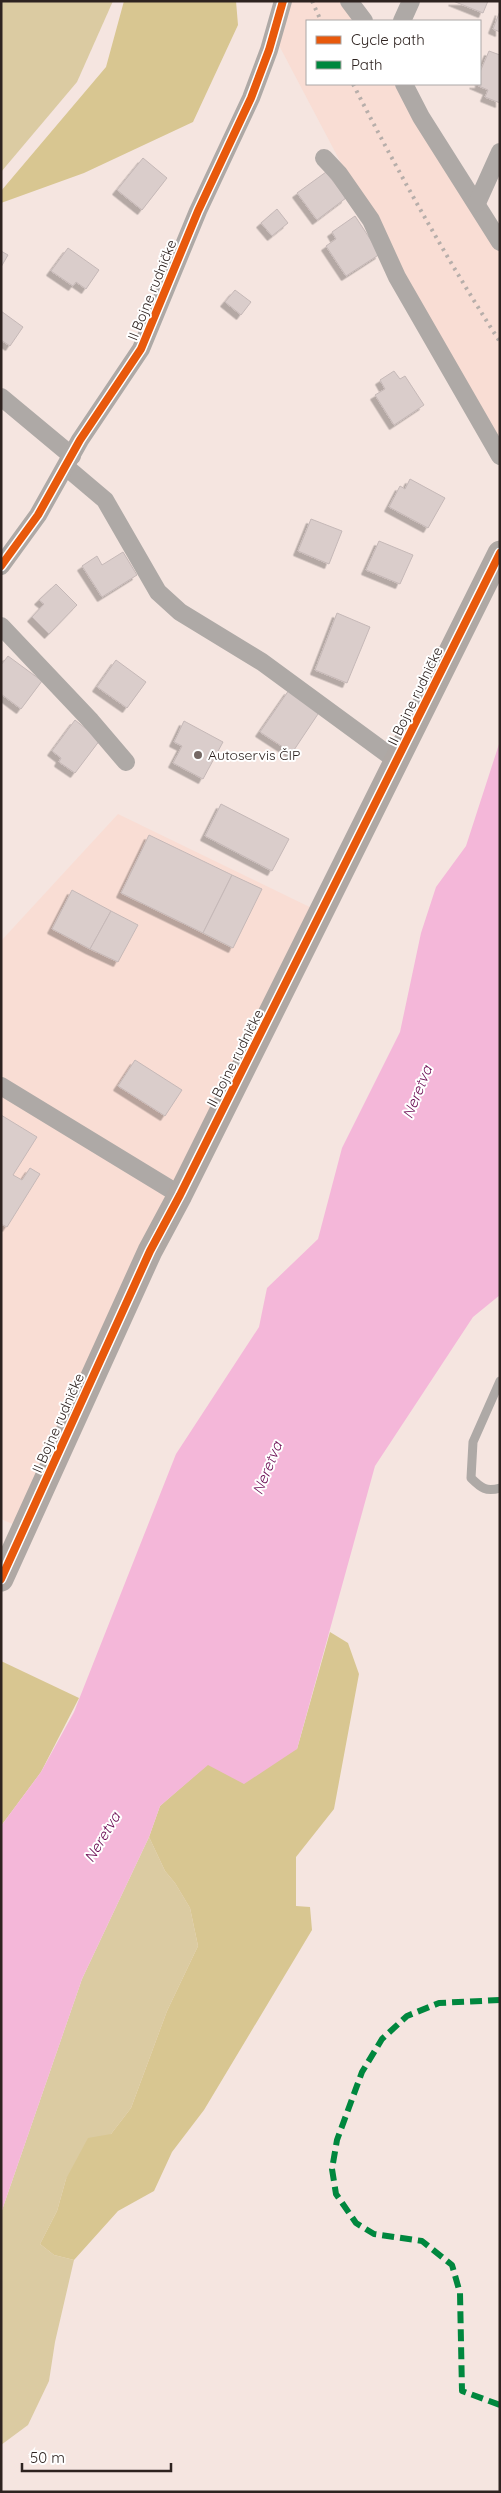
<svg xmlns="http://www.w3.org/2000/svg" width="501" height="2493" viewBox="0 0 501 2493" font-family="Quicksand,sans-serif">
	<defs>
		<filter id="shadow"><feDropShadow dx="-4.5" dy="4.5" stdDeviation="0" flood-color="#0004"/></filter>
	</defs>
	<rect width="100%" height="100%" fill="#f5e5e0"/>
	<g fill="#f9ddd4">
		<polygon points="283,1 349,1 364,21 307,21 307,84 404,84 500,242 500,456 371,220 273,34"/>
		<polygon points="118,814 322,913 24,1529 1,1519 1,941"/>
	</g>
	<g fill="#dbcba2">
		<polygon points="1,1 113,1 77,82 1,172"/>
		<polygon points="149,1837 165,1871 175,1883 190,1908 198,1946 167,2011 131,2108 111,2134 66,2179 57,2211 40,2244 54,2255 74,2260 55,2342 49,2381 28,2425 1,2445 1,2213 82,1979"/>
	</g>
	<g fill="#d8c691">
		<polygon points="124,1 236,1 238,25 193,122 84,173 1,203 1,191 106,67"/>
		<polygon points="330,1632 348,1643 359,1674 334,1809 296,1857 296,1906 310,1907 312,1930 204,2110 172,2152 154,2191 118,2211 74,2260 54,2255 40,2244 57,2211 66,2179 88,2138 111,2134 131,2108 167,2011 198,1946 190,1908 175,1883 165,1871 149,1837 160,1806 208,1764 297,1749"/>
		<polygon points="1,1661 79,1698 41,1772 1,1826"/>
	</g>
	<polygon fill="#f4b7d9" points="500,741 500,1295 473,1317 375,1466 297,1749 244,1784 208,1765 160,1806 149,1837 82,1979 1,2213 1,1826 41,1772 74,1712 176,1454 259,1327 267,1288 318,1239 342,1148 400,1032 421,933 436,887 466,846"/>
	<g fill="#dacdcb" stroke="#c5b8b7" filter="url(#shadow)">
		<polygon points="453,1 488,1 483,13"/>
		<polygon points="500,11 500,32 493,29"/>
		<polygon points="489,51 500,55 500,103 485,97 488,90 474,84 480,84 480,72"/>
		<polygon points="143,158 167,178 142,210 117,190"/>
		<polygon points="326,172 346,198 317,220 297,193"/>
		<polygon points="277,209 288,223 272,236 261,223"/>
		<polygon points="355,216 380,254 346,276 326,246 336,239 332,232"/>
		<polygon points="68,248 99,270 86,289 76,282 73,286 51,271"/>
		<polygon points="1,251 8,255 1,267"/>
		<polygon points="235,290 251,302 241,315 225,302"/>
		<polygon points="1,311 23,327 10,346 1,340"/>
		<polygon points="394,371 400,379 405,376 424,405 394,425 375,395 385,389 380,380"/>
		<polygon points="410,479 445,498 428,528 389,507 400,486 405,489"/>
		<polygon points="311,519 342,531 329,564 298,551"/>
		<polygon points="379,541 413,555 400,584 366,570"/>
		<polygon points="123,552 137,575 102,597 82,566 97,556 102,565"/>
		<polygon points="56,584 77,605 49,634 32,617 44,604 39,600"/>
		<polygon points="337,613 370,627 347,683 315,670"/>
		<polygon points="8,656 42,681 21,709 1,694 1,665"/>
		<polygon points="116,660 146,682 127,708 97,687"/>
		<polygon points="289,690 320,711 292,753 260,732"/>
		<polygon points="75,720 100,740 75,773 59,762 61,758 52,751"/>
		<polygon points="184,721 223,742 203,779 173,763 182,746 174,742"/>
		<polygon points="221,804 289,839 272,871 205,836"/>
		<polygon points="149,835 232,875 203,933 121,893"/>
		<polygon points="232,875 262,889 233,948 203,933"/>
		<polygon points="72,890 111,911 90,949 52,929"/>
		<polygon points="111,911 138,925 118,962 90,949"/>
		<polygon points="135,1060 182,1090 165,1116 118,1086"/>
		<polygon points="1,1115 37,1137 13,1175 22,1180 30,1168 40,1174 7,1227 1,1224"/>
	</g>
	<g fill="none" stroke-linecap="round" stroke-linejoin="round">
		<path stroke="#aea9a6" stroke-width="9" d="M 500,1381 L 473,1442 L 471,1478 C 481,1488 486,1492 500,1488"/>
		<g stroke="#aea9a6" stroke-width="18">
			<polyline points="349,1 364,21"/>
			<polyline points="402,21 411,1"/>
			<polyline points="404,84 421,117 500,242"/>
			<polyline points="324,158 339,174 371,220 397,277 500,456"/>
			<polyline points="477,203 500,152"/>
			<polyline points="1,397 72,456"/>
			<polyline points="66,467 105,500 158,592 180,612 262,662 397,761"/>
			<polyline points="1,566 38,515 80,440 141,349 198,211 251,98 269,50 283,1"/>
			<polyline points="1,626 91,721 126,762"/>
			<polyline points="1,1086 180,1195"/>
		</g>
		<polyline stroke="#afa8a4" stroke-width="25" points="1,1579 150,1251 180,1195 500,553"/>
		<g stroke="#b7aeaa" stroke-width="4" stroke-dasharray="2.5 5" stroke-linecap="butt">
			<polyline points="312,1 321,21"/>
			<path d="M 353,84 C 398,172 446,258 500,342"/>
		</g>
		<polyline stroke="#00873e" stroke-width="6" stroke-dasharray="12 6" stroke-linecap="butt" points="500,2000 439,2003 407,2016 382,2039 362,2072 337,2140 332,2169 336,2194 356,2223 374,2234 422,2241 452,2265 460,2293 462,2391 500,2405"/>
		<g stroke="#fff" stroke-width="11">
			<g id="cycleway">
				<polyline points="1,566 38,515 80,440 141,349 198,211 251,98 269,50 283,1"/>
				<polyline points="1,1579 150,1251 180,1195 500,553"/>
			</g>
		</g>
		<use href="#cycleway" stroke="#e8590c" stroke-width="8"/>
	</g>
	<circle fill="#746763" stroke="#fff" stroke-width="2" cx="198" cy="755" r="5"/>
	<g text-anchor="middle" dominant-baseline="central" stroke-width="4" stroke-linejoin="round" paint-order="stroke">
		<g font-size="14" fill="#2e2320" stroke="#fff">
			<text transform="translate(152 290) rotate(-68)">II Bojne rudničke</text>
			<text transform="translate(415 696) rotate(-64)">II Bojne rudničke</text>
			<text transform="translate(235 1058) rotate(-63)">II Bojne rudničke</text>
			<text transform="translate(58 1423) rotate(-66)">II Bojne rudničke</text>
		</g>
		<g font-size="14" fill="#2e2320" stroke="#fff" text-anchor="start">
			<text x="208" y="755">Autoservis ČIP</text>
		</g>
		<g font-size="15" font-style="italic" fill="#690951" stroke="#fff">
			<text transform="translate(417 1092) rotate(-68)">Neretva</text>
			<text transform="translate(267 1468) rotate(-68)">Neretva</text>
			<text transform="translate(102 1837) rotate(-59)">Neretva</text>
		</g>
	</g>
	<rect width="501" height="2493" fill="none" stroke="#2e2320" stroke-width="5"/>
	<rect x="306" y="20" width="175" height="65" fill="#ffffff" stroke="#aba7a6"/>
	<rect x="316" y="36" width="25" height="8" fill="#e8590c" stroke="#aba7a6"/>
	<text x="351" y="45" font-size="15" fill="#2e2320">Cycle path</text>
	<rect x="316" y="61" width="25" height="8" fill="#00873e" stroke="#aba7a6"/>
	<text x="351" y="70" font-size="15" fill="#2e2320">Path</text>
	<path d="M22 2463v8h149v-8" fill="none" stroke="#2e2320" stroke-width="2.5"/>
	<text x="30" y="2463" font-size="15" fill="#2e2320" stroke="#ffffff" stroke-width="4" paint-order="stroke">50 m</text>
</svg>
